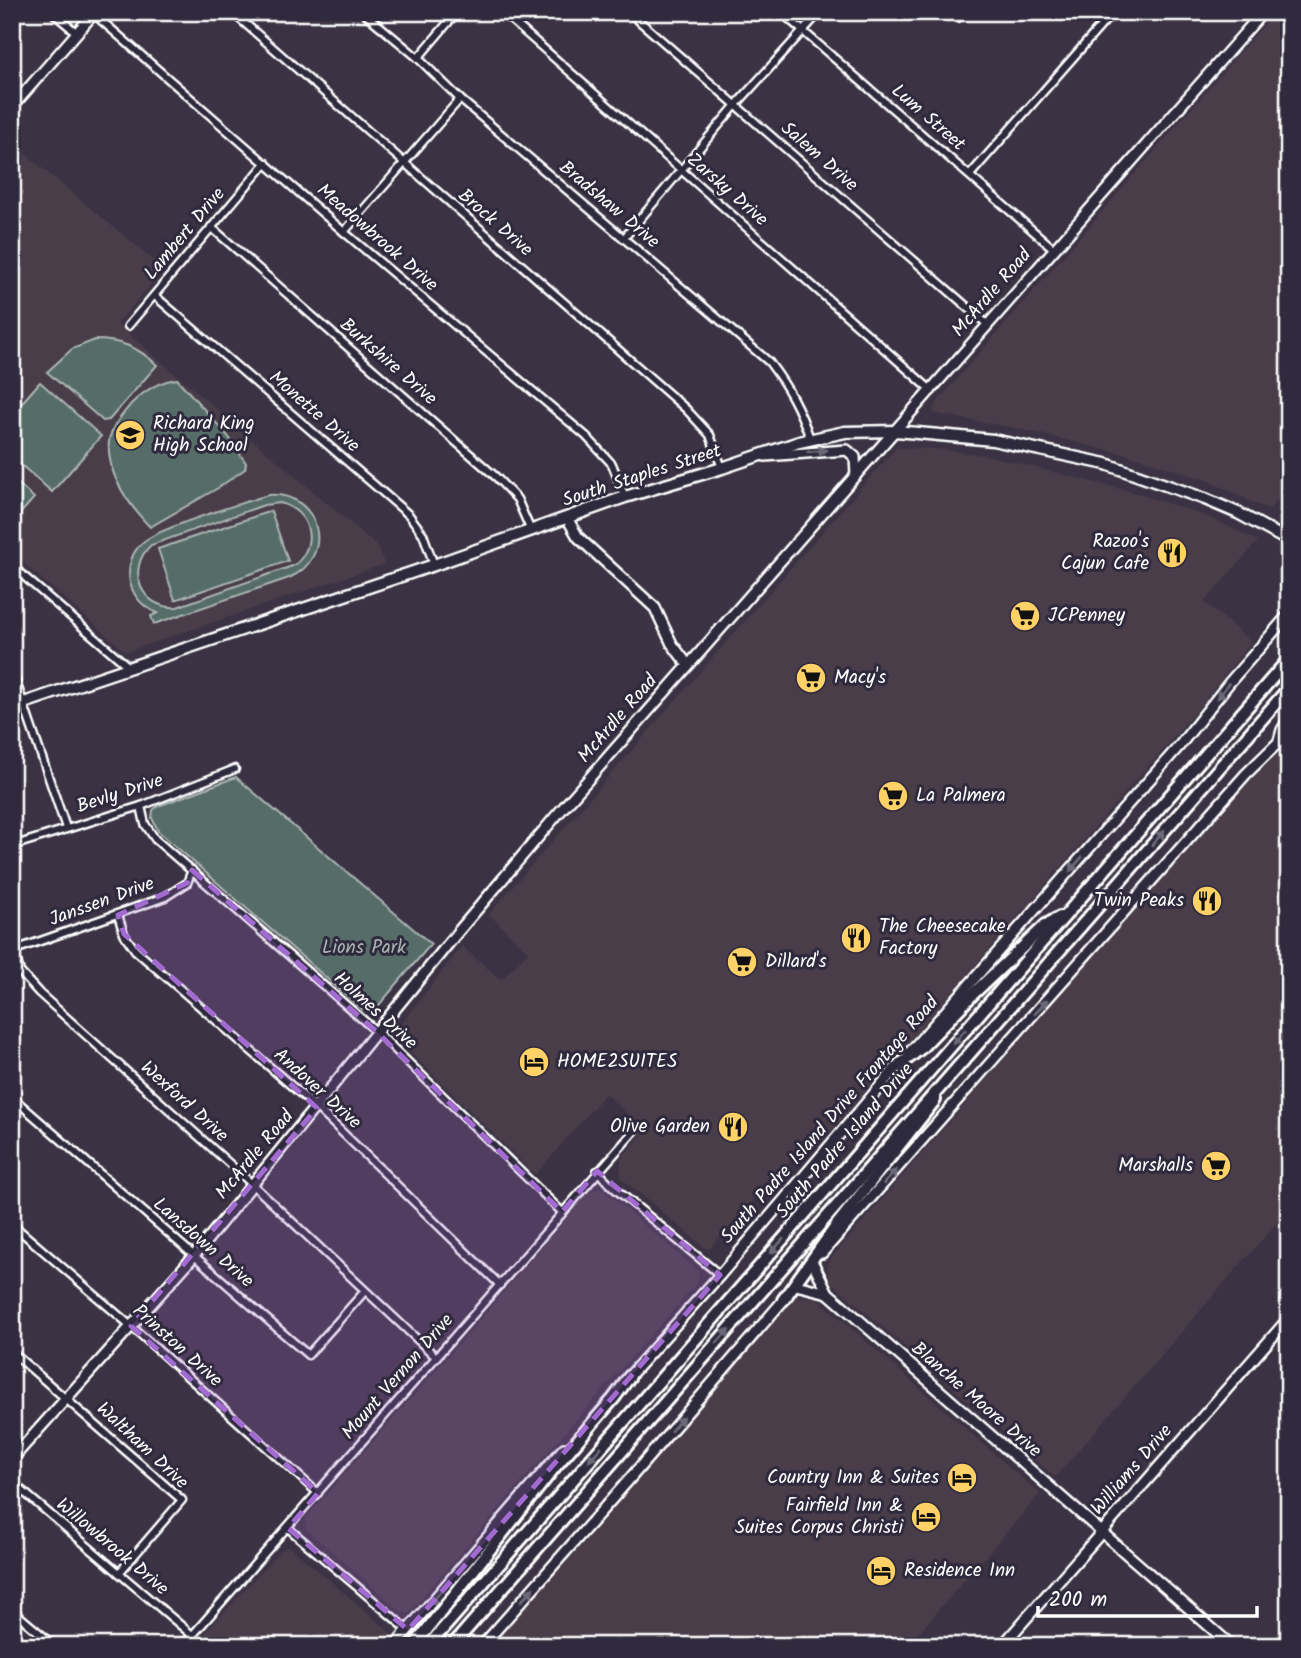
<svg xmlns="http://www.w3.org/2000/svg" width="1301" height="1658" viewBox="0 0 1301 1658" font-family="Kalam,sans-serif">
	<rect width="100%" height="100%" fill="#3b3343"/>
	<filter id="ink" filterUnits="userSpaceOnUse"><feTurbulence type="fractalNoise" baseFrequency=".0143" numOctaves="2"/><feDisplacementMap in="SourceGraphic" scale="14" xChannelSelector="R" yChannelSelector="G"/><feConvolveMatrix kernelMatrix="1 2 1 2 8 2 1 2 1" color-interpolation-filters="sRGB"/></filter>
	<g filter="url(#ink)">
		<g fill="#4a3e4a">
			<polygon points="1275,12 1289,12 1289,487 1269,510 1207,480 1133,456 1020,429 933,413 933,409 939,400"/>
			<polygon points="12,143 164,269 117,324 378,547 384,564 126,652 12,553"/>
			<polygon points="896,448 938,449 989,456 1140,494 1211,518 1258,541 1204,602 1251,642 1193,715 815,1149 807,1143 708,1250 621,1178 621,1159 646,1130 605,1094 535,1175 393,1035 462,946 501,980 528,952 489,914"/>
			<polygon points="1289,743 1289,1209 1055,1477 830,1281 827,1263 1215,816"/>
			<polygon points="601,1188 699,1272 698,1282 543,1457 409,1613 402,1612 306,1529 306,1518 469,1333 588,1193"/>
			<polygon points="796,1296 817,1298 1040,1494 907,1646 491,1646"/>
			<polygon points="289,1546 391,1633 380,1646 193,1646 280,1551"/>
		</g>
		<g fill="#576c67" stroke="#abb6b3" stroke-width="2" fill-rule="evenodd">
			<path d="M 95,340 C 120,340 138,347 157,365 L 109,420 L 103,421 L 47,372 L 72,349 Z"/>
			<path d="M 177,379 L 228,436 L 246,463 L 245,469 L 218,488 L 150,527 C 129,505 106,474 109,441 C 111,427 122,415 131,404 C 144,391 158,381 177,379 Z"/>
			<polygon points="40,382 101,436 52,492 12,457 12,414"/>
			<polygon points="12,478 34,498 12,523"/>
			<path d="M 268,495 C 320,491 337,557 289,578 L 154,624 L 151,616 L 158,613 C 144,608 134,597 130,583 C 127,568 131,553 142,543 C 155,529 245,502 268,495 ZM 280,503 C 310,511 319,544 295,565 L 177,607 C 141,610 125,569 151,545 L 264,505 Z"/>
			<polygon points="271,511 288,561 175,600 158,549"/>
			<polygon points="236,777 431,944 374,1011 363,1010 158,831 152,818 153,810 158,806"/>
		</g>
		<g fill="none" stroke-linecap="round" stroke-linejoin="round">
			<g stroke="#fff" stroke-width="11">
				<g id="street">
					<polyline points="52,12 77,33"/>
					<polyline points="232,12 686,409 710,435 722,468"/>
					<path d="M 363,12 L 418,58 L 460,99 L 769,362 C 788,387 800,409 810,439"/>
					<polyline points="502,12 932,391"/>
					<polyline points="629,12 988,325"/>
					<polyline points="781,12 1054,249"/>
					<polyline points="951,12 958,18 963,12"/>
					<polyline points="94,14 344,232 586,436 612,464 625,497"/>
					<polyline points="418,58 457,12"/>
					<polyline points="970,175 1113,12"/>
					<polyline points="211,227 496,477 517,499 531,531"/>
					<polyline points="344,232 460,99"/>
					<polyline points="624,238 735,106 820,12"/>
					<polyline points="155,296 409,515 423,534 434,565"/>
					<polyline points="128,326 266,163"/>
					<polyline points="12,566 130,668"/>
					<polyline points="12,670 66,828"/>
					<polyline points="141,806 145,824 155,839 377,1032 562,1212"/>
					<polyline points="12,846 141,806 235,769"/>
					<polyline points="118,915 124,934 135,950 317,1108 500,1285"/>
					<polyline points="14,950 20,972 39,993 252,1184 436,1357"/>
					<polyline points="12,951 165,897 187,883 192,870"/>
					<polyline points="12,1097 308,1355 365,1291"/>
					<polyline points="597,1171 614,1188 720,1275"/>
					<polyline points="12,1224 131,1326 318,1493"/>
					<polyline points="12,1352 182,1500 119,1573"/>
					<polyline points="12,1482 192,1635"/>
					<polyline points="288,1528 408,1630"/>
					<polyline points="12,1610 55,1646"/>
					<polyline points="183,1646 637,1128"/>
				</g>
			</g>
			<g stroke="#fff" stroke-width="14">
				<g id="secondary">
					<polyline points="12,107 95,12"/>
					<polyline points="765,456 847,450 855,457 856,475"/>
					<polyline points="567,518 578,537 655,608 672,644 688,665"/>
					<polyline points="1279,741 1282,730 1289,719"/>
					<polyline points="909,1053 1180,745 1229,683 1289,614"/>
					<polyline points="822,1253 1246,774 1289,732"/>
					<polyline points="813,1263 828,1293 1232,1646"/>
					<polyline points="796,1285 828,1293"/>
					<polyline points="625,1381 720,1275 900,1063"/>
					<polyline points="12,1459 194,1256 457,933 556,816 1263,12"/>
					<polyline points="394,1646 564,1448"/>
					<polyline points="482,1646 627,1482 787,1296"/>
					<polyline points="1002,1646 1289,1318"/>
				</g>
			</g>
			<g stroke="#fff" stroke-width="15">
				<polyline id="primary" points="12,707 434,565 625,497 722,468 799,442 845,432 896,431 993,440 1106,464 1205,499 1238,513 1289,541"/>
			</g>
			<g stroke="#fff" stroke-width="16">
				<g id="highway">
					<polyline points="896,1068 921,1048 974,993 1046,925 1060,917"/>
					<polyline points="783,1300 839,1222 935,1100"/>
					<polyline points="414,1646 554,1468 614,1398 630,1376"/>
					<polyline points="428,1646 1289,659"/>
					<polyline points="452,1646 1289,688"/>
				</g>
			</g>
			<use href="#street" stroke="#2f2a3d" stroke-width="6"/>
			<use href="#secondary" stroke="#2f2a3d" stroke-width="9"/>
			<use href="#primary" stroke="#2f2a3d" stroke-width="10"/>
			<use href="#highway" stroke="#2f2a3d" stroke-width="10"/>
		</g>
		<defs><path id="oneway-solid" d="M-6-.8H1V-3.2L6.5 0L1 3.2V.8H-6Z" transform="scale(1.75)"/></defs>
		<g fill="#6d6a77">
			<use href="#oneway-solid" transform="translate(817 451) rotate(-5)"/>
			<use href="#oneway-solid" transform="translate(1223 691) rotate(127)"/>
			<use href="#oneway-solid" transform="translate(1158 838) rotate(-49)"/>
			<use href="#oneway-solid" transform="translate(1076 864) rotate(131)"/>
			<use href="#oneway-solid" transform="translate(1041 1007) rotate(-49)"/>
			<use href="#oneway-solid" transform="translate(959 1037) rotate(131)"/>
			<use href="#oneway-solid" transform="translate(890 1177) rotate(-48)"/>
			<use href="#oneway-solid" transform="translate(777 1246) rotate(131)"/>
			<use href="#oneway-solid" transform="translate(723 1336) rotate(-49)"/>
			<use href="#oneway-solid" transform="translate(677 1424) rotate(-49)"/>
			<use href="#oneway-solid" transform="translate(595 1454) rotate(131)"/>
			<use href="#oneway-solid" transform="translate(527 1595) rotate(-48)"/>
			<use href="#oneway-solid" transform="translate(436 1597) rotate(130)"/>
		</g>
	</g>
	<path fill="#a36bd2" fill-opacity="0.2" stroke="#a36bd2" stroke-width="5" stroke-dasharray="14 9" stroke-linejoin="round" d="M 192,870 L 377,1032 L 562,1212 L 597,1171 L 720,1275 L 408,1630 L 288,1528 L 318,1493 L 131,1326 L 317,1108 L 124,934 L 118,915 L 187,883 Z"/>
	<defs>
		<g id="school-disc" transform="scale(1.575)"><circle r="9.5" fill="#ffd166" stroke="#2f2a3d"/><path d="M0-5L7-2L0 1L-7-2ZM-4 1L0 2.5L4 1V4Q0 6-4 4Z" fill="#111"/></g>
		<g id="restaurant-disc" transform="scale(1.575)"><circle r="9.5" fill="#ffd166" stroke="#2f2a3d"/><path d="M-5-6h1v4h1v-4h1v4h1v-4h1v5L-1.5 .5V6h-2V.5L-5-1ZM5-6V6H3V1.5H1.5Q1.5-4 5-6Z" fill="#111"/></g>
		<g id="supermarket-disc" transform="scale(1.575)"><circle r="9.5" fill="#ffd166" stroke="#2f2a3d"/><path d="M-6-5.5h2.5l.6 2H6L4.5 2H-2.5L-4.4-4H-6ZM-1.5 3.2a1.3 1.3 0 1 0 .1 0ZM3 3.2a1.3 1.3 0 1 0 .1 0Z" fill="#111"/></g>
		<g id="hotel-disc" transform="scale(1.575)"><circle r="9.5" fill="#ffd166" stroke="#2f2a3d"/><path d="M-6-4.5h1.5V1H6V5H4.5V3h-9V5H-6ZM-4 0a1.8 1.8 0 1 1 3.6 0ZM.5 0V-2.5h3Q6-2.5 6 0Z" fill="#111"/></g>
	</defs>
	<g fill-rule="evenodd">
		<use href="#school-disc" x="130" y="435"/>
		<use href="#restaurant-disc" x="1172" y="553"/>
		<use href="#supermarket-disc" x="1025" y="616"/>
		<use href="#supermarket-disc" x="811" y="678"/>
		<use href="#supermarket-disc" x="893" y="796"/>
		<use href="#restaurant-disc" x="1207" y="901"/>
		<use href="#restaurant-disc" x="856" y="938"/>
		<use href="#supermarket-disc" x="742" y="962"/>
		<use href="#hotel-disc" x="534" y="1062"/>
		<use href="#restaurant-disc" x="733" y="1127"/>
		<use href="#supermarket-disc" x="1216" y="1166"/>
		<use href="#hotel-disc" x="962" y="1478"/>
		<use href="#hotel-disc" x="926" y="1517"/>
		<use href="#hotel-disc" x="881" y="1571"/>
	</g>
	<g text-anchor="middle" dominant-baseline="central" stroke-width="6" stroke-linejoin="round" paint-order="stroke">
		<g font-size="19" fill="#fff" stroke="#2f2a3d">
			<text transform="translate(928 118) rotate(41)">Lum Street</text>
			<text transform="translate(819 157) rotate(41)">Salem Drive</text>
			<text transform="translate(727 190) rotate(41)">Zarsky Drive</text>
			<text transform="translate(609 205) rotate(40)">Bradshaw Drive</text>
			<text transform="translate(495 223) rotate(41)">Brock Drive</text>
			<text transform="translate(185 234) rotate(-50)">Lambert Drive</text>
			<text transform="translate(377 238) rotate(41)">Meadowbrook Drive</text>
			<text transform="translate(992 293) rotate(-49)">McArdle Road</text>
			<text transform="translate(388 362) rotate(41)">Burkshire Drive</text>
			<text transform="translate(314 412) rotate(41)">Monette Drive</text>
			<text transform="translate(642 476) rotate(-18)">South Staples Street</text>
			<text transform="translate(618 719) rotate(-49)">McArdle Road</text>
			<text transform="translate(120 794) rotate(-18)">Bevly Drive</text>
			<text transform="translate(102 902) rotate(-20)">Janssen Drive</text>
			<text transform="translate(375 1011) rotate(42)">Holmes Drive</text>
			<text transform="translate(317 1089) rotate(42)">Andover Drive</text>
			<text transform="translate(184 1102) rotate(42)">Wexford Drive</text>
			<text transform="translate(830 1120) rotate(-49)">South Padre Island Drive Frontage Road</text>
			<text transform="translate(845 1141) rotate(-49)">South Padre Island Drive</text>
			<text transform="translate(255 1155) rotate(-50)">McArdle Road</text>
			<text transform="translate(203 1243) rotate(41)">Lansdown Drive</text>
			<text transform="translate(177 1346) rotate(42)">Prinston Drive</text>
			<text transform="translate(398 1377) rotate(-49)">Mount Vernon Drive</text>
			<text transform="translate(976 1400) rotate(41)">Blanche Moore Drive</text>
			<text transform="translate(142 1446) rotate(43)">Waltham Drive</text>
			<text transform="translate(1132 1470) rotate(-49)">Williams Drive</text>
			<text transform="translate(112 1547) rotate(40)">Willowbrook Drive</text>
		</g>
		<g font-size="19" fill="#fff" stroke="#2f2a3d" text-anchor="start">
			<text x="153" y="424">Richard King<tspan x="153" dy="22">High School</tspan></text>
			<text x="1149" y="542" text-anchor="end">Razoo's<tspan x="1149" dy="22">Cajun Cafe</tspan></text>
			<text x="1048" y="616">JCPenney</text>
			<text x="834" y="678">Macy's</text>
			<text x="916" y="796">La Palmera</text>
			<text x="1184" y="901" text-anchor="end">Twin Peaks</text>
			<text x="879" y="927">The Cheesecake<tspan x="879" dy="22">Factory</tspan></text>
			<text x="765" y="962">Dillard's</text>
			<text x="557" y="1062">HOME2SUITES</text>
			<text x="710" y="1127" text-anchor="end">Olive Garden</text>
			<text x="1193" y="1166" text-anchor="end">Marshalls</text>
			<text x="939" y="1478" text-anchor="end">Country Inn &amp; Suites</text>
			<text x="903" y="1506" text-anchor="end">Fairfield Inn &amp;<tspan x="903" dy="22">Suites Corpus Christi</tspan></text>
			<text x="904" y="1571">Residence Inn</text>
		</g>
		<g font-size="19" fill="#abb6b3" stroke="#2f2a3d">
			<text x="364" y="948">Lions Park</text>
		</g>
	</g>
	<rect width="1301" height="1658" fill="none" stroke="#2f2a3d" stroke-width="42"/>
	<rect x="21" y="21" width="1259" height="1616" fill="none" stroke="#fff" stroke-width="2.5" filter="url(#ink)"/>
	<path d="M1038 1606v10h219v-10" fill="none" stroke="#ffffff" stroke-width="3.5"/>
	<text x="1049" y="1606" font-size="21" fill="#ffffff" stroke="#2f2a3d" stroke-width="5" paint-order="stroke">200 m</text>
</svg>
